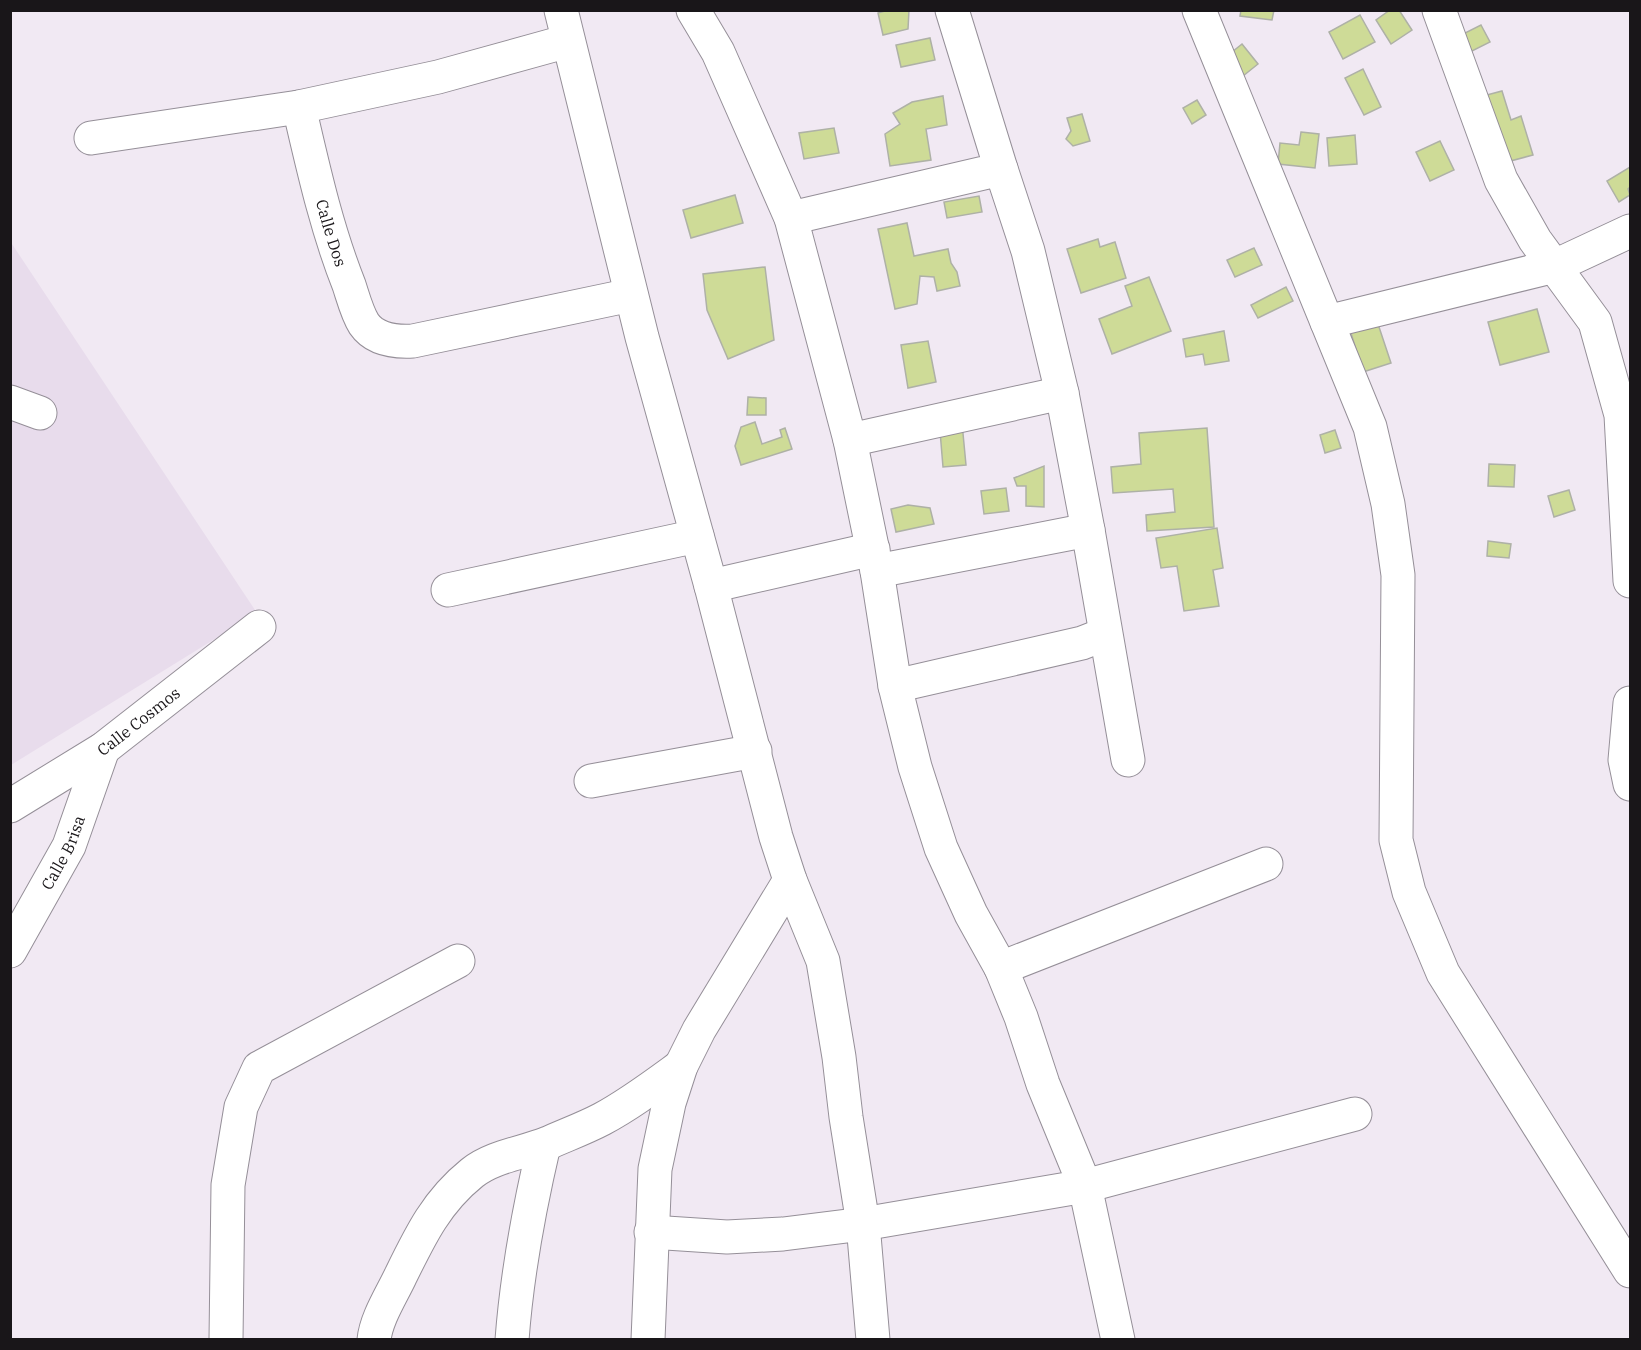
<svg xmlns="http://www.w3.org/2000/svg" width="1641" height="1350" viewBox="0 0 1641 1350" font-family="'IBM Plex Serif',serif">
	<rect width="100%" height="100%" fill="#f1e9f3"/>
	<polygon fill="#e8dcec" points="10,241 257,613 11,765 10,765"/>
	<g fill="#cedb97" stroke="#aeb1a6" stroke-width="1.5">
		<polygon points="888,10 909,10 908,29 883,35 878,13"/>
		<polygon points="1241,10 1274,10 1272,20 1240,16"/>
		<polygon points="1390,10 1399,10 1412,30 1391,44 1376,20"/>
		<polygon points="1360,15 1375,42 1343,59 1329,32"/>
		<polygon points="1481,25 1490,42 1468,53 1459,36"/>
		<polygon points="930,38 935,60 901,67 896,45"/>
		<polygon points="1242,44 1258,64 1243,76 1227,56"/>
		<polygon points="1363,69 1381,107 1364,115 1345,78"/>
		<polygon points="1502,91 1511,120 1521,116 1533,155 1503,163 1483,96"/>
		<polygon points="943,96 947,125 926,129 931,160 890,166 885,134 900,124 893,113 912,102"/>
		<polygon points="1197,100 1206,115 1192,124 1183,108"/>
		<polygon points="1082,114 1090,141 1073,146 1066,139 1071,131 1067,118"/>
		<polygon points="834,128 839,153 804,159 799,133"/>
		<polygon points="1301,132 1319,134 1315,168 1278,164 1280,143 1299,145"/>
		<polygon points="1355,135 1357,164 1329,166 1327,138"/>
		<polygon points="1440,141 1454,170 1430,181 1416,152"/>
		<polygon points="1630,167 1630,187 1628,189 1630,195 1619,202 1607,181"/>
		<polygon points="735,195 743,223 691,238 683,210"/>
		<polygon points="979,196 982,212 947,218 944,202"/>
		<polygon points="907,223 914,256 948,249 951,263 957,272 960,286 937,291 934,277 920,276 917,304 895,309 878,229"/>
		<polygon points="1098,239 1100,247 1115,242 1126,278 1081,293 1067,249"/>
		<polygon points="1254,248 1262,265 1235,277 1227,260"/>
		<polygon points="765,267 774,340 728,359 707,310 703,274"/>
		<polygon points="1149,277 1171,331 1112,354 1099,319 1132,306 1125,286"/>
		<polygon points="1286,287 1293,301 1258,318 1251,305"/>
		<polygon points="1537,309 1549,352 1500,365 1488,322"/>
		<polygon points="1377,321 1391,363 1363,372 1350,330"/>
		<polygon points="1224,331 1229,361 1205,365 1203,354 1186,357 1183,339"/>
		<polygon points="928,341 936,382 908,388 901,345"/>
		<polygon points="748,397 766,398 766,415 747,415"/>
		<polygon points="755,422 762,444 782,437 780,430 785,428 792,449 741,465 735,446 741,427"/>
		<polygon points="962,423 966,465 943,467 940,431"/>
		<polygon points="1207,428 1214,527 1147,531 1146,515 1175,512 1173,489 1113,493 1111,467 1141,464 1139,433"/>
		<polygon points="1335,430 1341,448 1325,453 1320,435"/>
		<polygon points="1489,464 1515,465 1514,487 1488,486"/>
		<polygon points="1044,466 1044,507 1026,506 1026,486 1017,486 1014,478"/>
		<polygon points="1006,488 1009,511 984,514 981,491"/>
		<polygon points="1569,490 1575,510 1554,517 1548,496"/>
		<polygon points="908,505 930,508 934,524 896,532 891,509"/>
		<polygon points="1217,528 1223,568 1213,570 1219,606 1184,611 1177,566 1161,568 1156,538"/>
		<polygon points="1488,541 1511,544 1509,558 1487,556"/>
	</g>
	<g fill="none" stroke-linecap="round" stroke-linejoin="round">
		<g stroke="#958f98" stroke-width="35">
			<g id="minor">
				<polyline points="561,10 642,337 711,586 776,837 790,880 823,961 839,1057 846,1117 863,1224 873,1340"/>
				<polyline points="693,10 718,52 791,218 850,440 877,571 895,686 915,767 941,848 971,914 1001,968 1021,1017 1043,1084 1085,1186 1118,1340"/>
				<polyline points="1199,10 1370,427 1388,504 1398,575 1396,840 1409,892 1443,973 1630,1271"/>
				<polyline points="1439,10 1501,180 1535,240 1595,322 1621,415 1630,581"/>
				<path id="s1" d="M 299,107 C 313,167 326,227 349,285 C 353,297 357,313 364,324 C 375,340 395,342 413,341 L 631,295"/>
				<polyline points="91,138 299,107 438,77 568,41"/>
				<polyline points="1001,169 1028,251 1062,393 1088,530 1128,760"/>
				<polyline points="791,218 1001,169 952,10"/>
				<polyline points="1327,322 1555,266 1630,231"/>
				<polyline points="10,402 40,413"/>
				<polyline points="850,440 1062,393"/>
				<polyline points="877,571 1088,530"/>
				<polyline points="711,586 873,549"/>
				<polyline points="448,590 697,536"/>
				<polyline points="895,686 1082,643 1105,634"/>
				<polyline points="1630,703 1625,760 1630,784"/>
				<polyline points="591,781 755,751"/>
				<path id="s2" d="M 10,806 L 103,749 L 259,627"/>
				<path id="s3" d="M 10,951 L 69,846 L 103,749"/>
				<polyline points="1001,968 1266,864"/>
				<polyline points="651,1232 727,1237 783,1234 863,1224 1085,1186 1355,1114"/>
				<polyline points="226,1340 228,1185 241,1107 259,1068 458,961"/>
				<path d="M 374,1340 C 376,1319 391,1296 400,1277 C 420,1236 436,1202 472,1173 C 493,1156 524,1153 548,1143 C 566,1135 585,1128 602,1119 C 630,1104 655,1085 681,1066"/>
				<path d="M 512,1340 C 517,1273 529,1209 544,1145"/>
				<polyline points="648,1340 655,1169 669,1103 681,1066 699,1030 790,880"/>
			</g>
		</g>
		<use href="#minor" stroke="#fff" stroke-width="33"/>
	</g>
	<g text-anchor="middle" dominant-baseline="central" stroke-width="6" stroke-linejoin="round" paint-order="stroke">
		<g font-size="16" fill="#191619" stroke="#fdf7ff">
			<text stroke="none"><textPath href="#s1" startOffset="130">Calle Dos</textPath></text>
			<text stroke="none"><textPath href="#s2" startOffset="154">Calle Cosmos</textPath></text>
			<text stroke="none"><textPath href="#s3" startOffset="112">Calle Brisa</textPath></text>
		</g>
	</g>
	<rect width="1641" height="1350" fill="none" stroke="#191619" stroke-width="24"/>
</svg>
